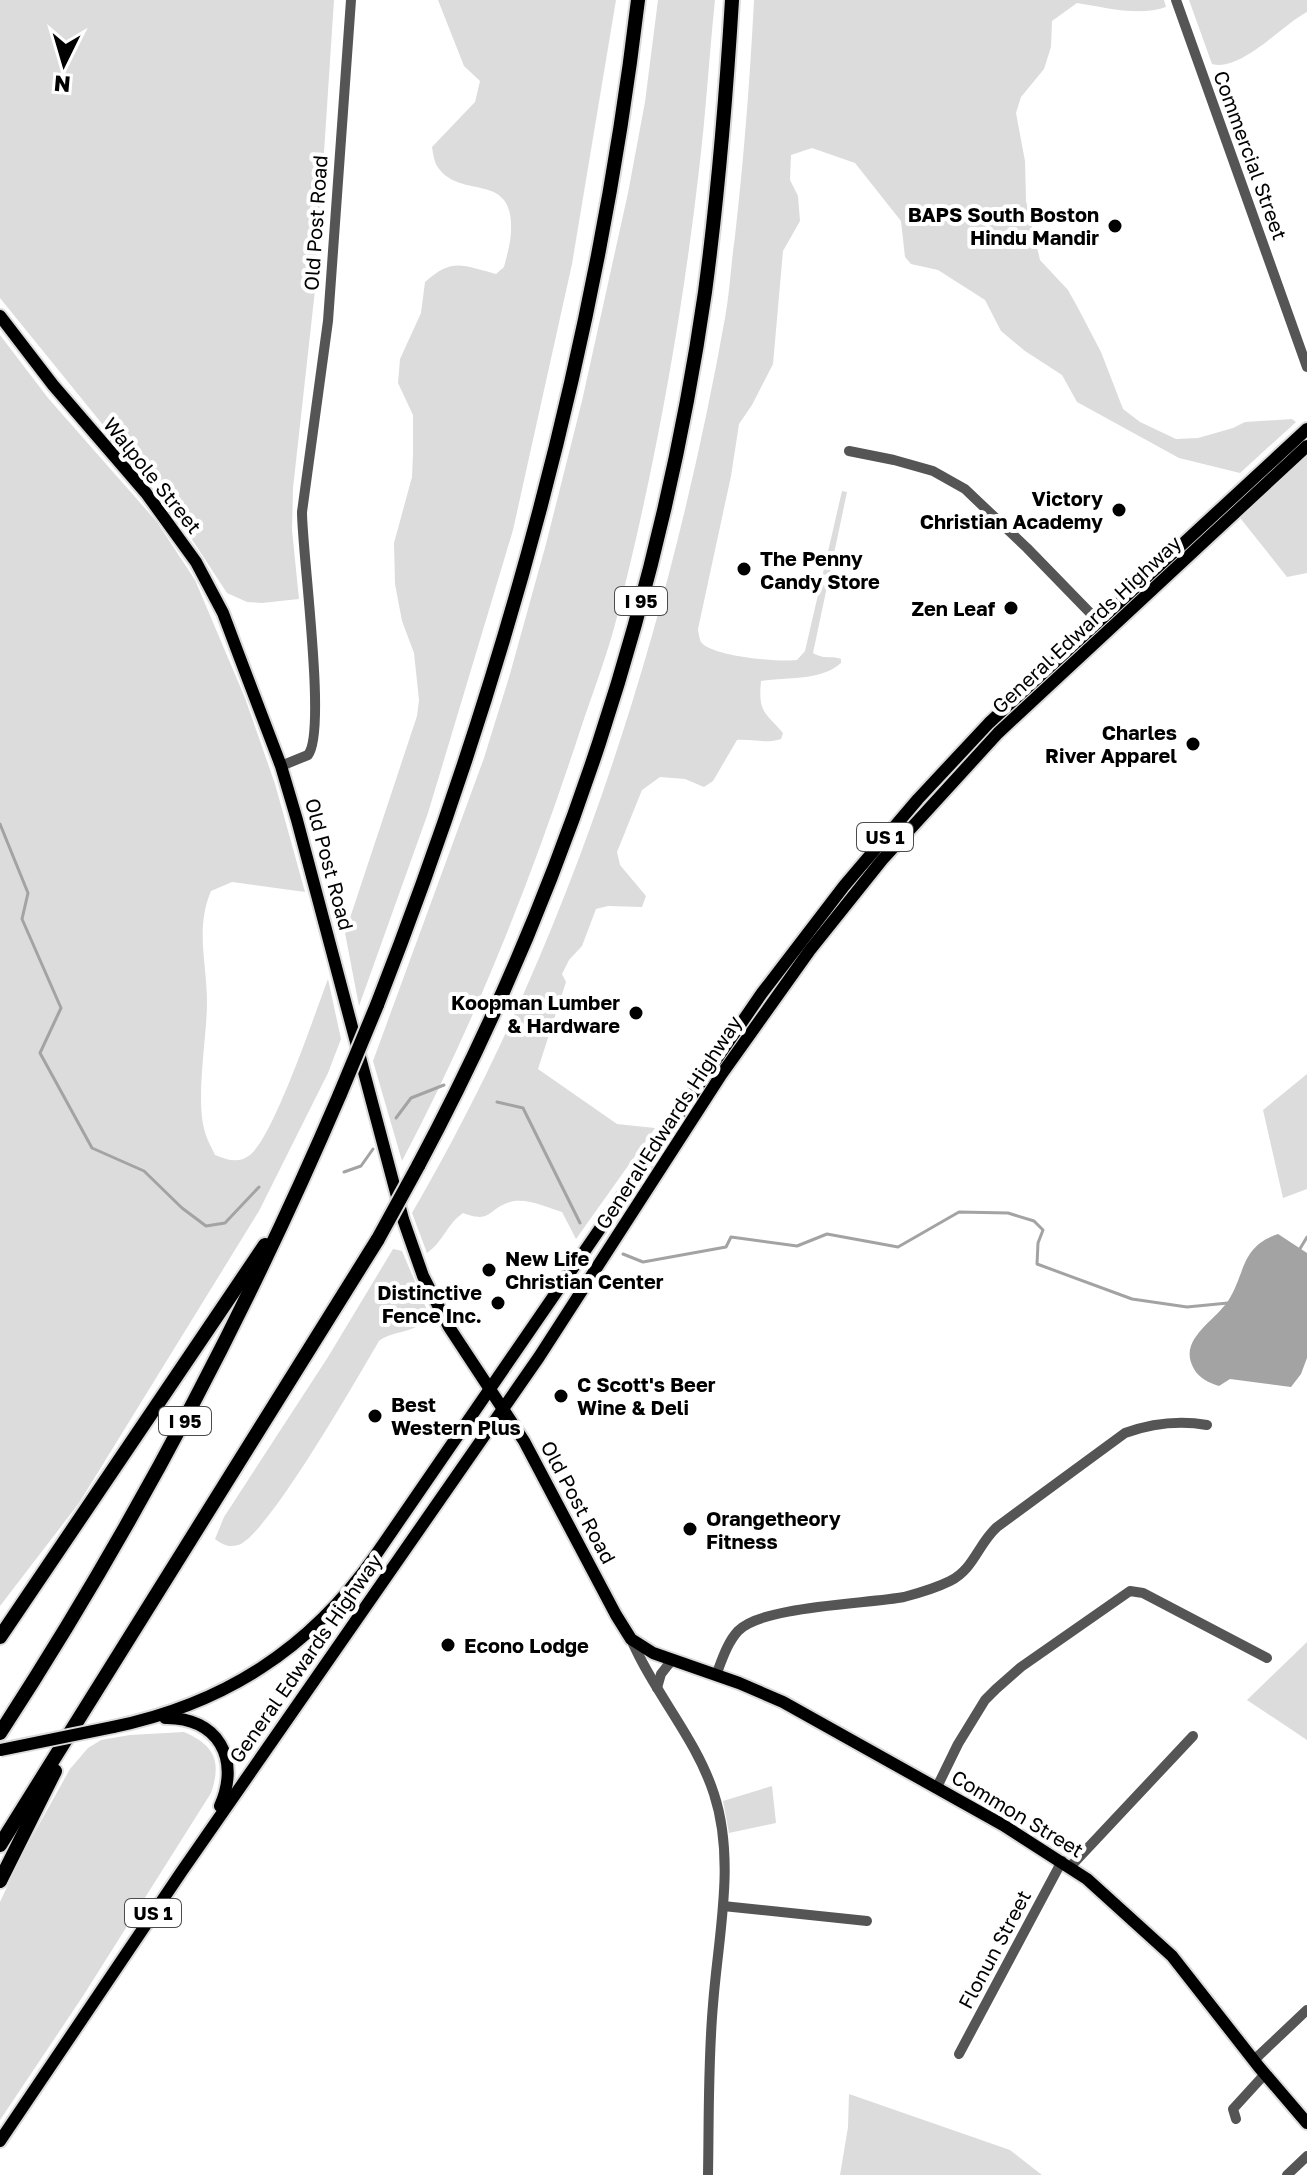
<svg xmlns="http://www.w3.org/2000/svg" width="1307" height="2175" viewBox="0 0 1307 2175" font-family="'Golos Text',sans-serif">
	<rect width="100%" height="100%" fill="#fff"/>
	<g fill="#dcdcdc">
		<polygon points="0,0 334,0 315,290 293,488 292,530 299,599 262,603 247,602 227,593 176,515 0,298"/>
		<path d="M 438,0 L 616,0 L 572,264 L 513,530 L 428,813 L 359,1006 L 345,933 L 417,716 L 419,700 L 414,653 L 402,621 L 395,584 L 394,543 L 412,477 L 413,453 L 413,415 L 398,383 L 400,359 L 421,313 L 425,282 C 453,257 463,266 496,274 L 504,267 C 507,255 511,242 511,229 C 513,170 459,201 437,166 C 434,161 433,153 432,147 L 475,102 L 480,81 L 464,66 Z"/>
		<path d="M 658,0 L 715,0 C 709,57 706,113 699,170 C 682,318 655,468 618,613 C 608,654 592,694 579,734 C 531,880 474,1025 402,1161 L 373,1061 L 484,758 L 510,674 L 546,544 L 582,401 L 628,193 L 645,102 Z"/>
		<path d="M 754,0 L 1164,0 L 1166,7 C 1139,17 1104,7 1077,3 L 1052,21 L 1051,47 L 1044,69 L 1021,97 L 1016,113 L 1025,161 L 1026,201 L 1040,260 L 1068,290 L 1078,308 L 1101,352 L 1123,409 L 1140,422 L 1176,439 L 1198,438 L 1233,428 L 1245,422 L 1292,419 L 1296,422 L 1240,473 L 1179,458 L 1077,402 L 1062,375 L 1025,351 L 1001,331 L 985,300 L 938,270 L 911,264 L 905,257 L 901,221 L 855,163 L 812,148 L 791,155 L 790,180 L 798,196 L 800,221 L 783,251 L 773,364 L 752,405 L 739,424 L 731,476 L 698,629 C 698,631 700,641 701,642 C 712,657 779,662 797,660 L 805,651 L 842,491 L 847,492 L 813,653 C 825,660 830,655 841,659 L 841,663 C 821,681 787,677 761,681 C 758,713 765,712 783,733 L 781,739 C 767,744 752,739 737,740 L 713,781 L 704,787 L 685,779 L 660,777 L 642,790 L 617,852 L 620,865 L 646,896 L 642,907 L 608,906 L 596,909 L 582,946 L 569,960 L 562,974 L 566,982 L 538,1069 L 617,1124 L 655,1128 L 576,1239 L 562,1212 C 547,1207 525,1197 510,1202 C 487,1209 492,1224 463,1213 C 447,1224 443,1242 427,1253 L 412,1213 C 570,942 670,626 725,318 C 730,291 731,263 735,236 C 744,157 750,79 754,0 Z"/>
		<path d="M 1189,0 L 1307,0 L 1307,12 C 1282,25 1241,72 1212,64 Z"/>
		<path d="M 0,335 L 48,398 L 157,522 L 195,580 L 245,698 L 275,784 L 305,892 L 232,882 L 211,891 C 195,929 207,963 207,1002 C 207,1038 195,1100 205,1132 C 207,1140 212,1148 215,1155 C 228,1160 238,1164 250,1155 C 274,1136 315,1013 328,979 L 341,1039 L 328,1073 L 259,1211 L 79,1503 L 0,1606 Z"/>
		<polygon points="1307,451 1307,573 1287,577 1237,514"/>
		<polygon points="1307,1074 1307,1189 1283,1198 1263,1110"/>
		<path d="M 393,1249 L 402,1251 L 427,1310 C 427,1334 393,1329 379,1341 C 359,1375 267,1537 238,1545 C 228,1548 222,1544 215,1539 L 224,1517 L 328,1357 Z"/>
		<polygon points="1307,1642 1307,1740 1247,1700"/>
		<path d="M 184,1732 C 214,1745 222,1761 211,1793 L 83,1996 L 0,2120 L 0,1902 L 22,1855 L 70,1769 L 88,1748 L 101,1740 L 130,1735 Z"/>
		<polygon points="772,1786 776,1823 729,1833 723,1801"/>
		<polygon points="849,2094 1010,2150 1042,2175 840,2175 848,2127"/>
	</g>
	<path fill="#a3a3a3" d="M 1278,1234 L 1307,1253 L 1307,1358 L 1301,1374 L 1291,1387 L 1230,1379 L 1219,1386 C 1209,1383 1199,1378 1194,1369 C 1177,1340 1214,1322 1228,1301 C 1246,1273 1240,1247 1278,1234 Z"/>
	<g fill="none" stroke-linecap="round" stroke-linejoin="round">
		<g stroke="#a3a3a3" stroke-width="3">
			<polyline points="0,824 28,893 22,919 61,1008 40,1053 92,1148 144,1171 182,1208 206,1226 225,1223 259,1187"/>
			<polyline points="497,1102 523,1108 580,1223"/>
			<polyline points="396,1118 411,1098 444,1085"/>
			<polyline points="344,1172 361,1166 373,1149"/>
			<polyline points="1298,1252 1307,1237"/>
			<polyline points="623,1254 643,1262 726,1247 731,1237 797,1246 827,1234 898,1247 959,1212 1008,1213 1034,1221 1043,1230 1038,1243 1037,1264 1132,1299 1187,1307 1228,1303"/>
		</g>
		<g stroke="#dbdbdb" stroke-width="16">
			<g id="major">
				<polyline points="0,316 53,385 146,493 196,562 223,613 238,653 281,766 297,820 403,1219 423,1276 449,1327 524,1441 616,1615 631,1639 653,1653 739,1683 783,1702 1003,1825 1087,1879 1172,1956 1259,2067 1307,2123"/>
				<path d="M 165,1718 C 218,1717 241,1759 220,1806"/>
				<path d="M 113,1727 C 224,1704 310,1649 375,1556 L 762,993 L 844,886 L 918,799 L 989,723 L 1307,429"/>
				<polyline points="0,2141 182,1871 539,1357 721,1075 810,950 882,860 998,733 1307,446"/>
			</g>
		</g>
		<g stroke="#dbdbdb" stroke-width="18">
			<g id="highway">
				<path d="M 377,1005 C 503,683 597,344 638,0"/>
				<path d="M 418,1166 C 563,895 661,597 705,292 C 718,195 726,98 732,0"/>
				<polyline points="0,1637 265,1245"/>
				<path d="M 0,1733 C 132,1530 245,1316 340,1094"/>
				<polyline points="0,1845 378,1239"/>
				<polyline points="0,1881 55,1771"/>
			</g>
		</g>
		<g stroke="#555" stroke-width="10">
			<polyline points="1176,0 1307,367"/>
			<polyline points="849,451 894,460 933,471 965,489 1027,548 1098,621"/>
			<path d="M 281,766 L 308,755 C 327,732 302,553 302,512 L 328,321 L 351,0"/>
			<path d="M 631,1639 C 654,1693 696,1738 714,1794 C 736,1861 718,1936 713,2005 C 708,2061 709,2119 708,2175"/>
			<path d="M 716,1675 C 722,1660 727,1643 738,1631 C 761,1606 867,1604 904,1597 C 919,1593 936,1588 950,1581 C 974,1569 978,1544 997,1527 L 1125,1433 C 1153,1423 1178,1420 1207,1425"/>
			<polyline points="657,1688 661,1674 672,1660"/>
			<polyline points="937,1787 958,1744 985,1700 996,1689 1021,1667 1130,1591 1143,1593 1267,1658"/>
			<polyline points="1070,1867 1193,1736"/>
			<polyline points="723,1906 867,1921"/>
			<polyline points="959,2054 1062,1861"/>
			<polyline points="1254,2060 1307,2010"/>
			<polyline points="1236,2119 1233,2109 1265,2074"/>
			<polyline points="1287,2175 1307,2156"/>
		</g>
		<use href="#major" stroke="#000" stroke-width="12"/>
		<use href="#highway" stroke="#000" stroke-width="14"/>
		<g stroke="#dbdbdb" stroke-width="16" stroke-linecap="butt">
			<polyline id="major-bridge" points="0,1750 113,1727"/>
		</g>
		<g stroke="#dbdbdb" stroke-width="18" stroke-linecap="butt">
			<g id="highway-bridge">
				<polyline points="340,1094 377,1005"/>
				<polyline points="378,1239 418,1166"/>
			</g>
		</g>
		<use href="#major-bridge" stroke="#000" stroke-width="12"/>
		<use href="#highway-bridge" stroke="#000" stroke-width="14"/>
	</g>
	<g fill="#000" stroke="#fff" stroke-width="3">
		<circle cx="1115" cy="226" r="8"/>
		<circle cx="1119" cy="510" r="8"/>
		<circle cx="744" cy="569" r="8"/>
		<circle cx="1011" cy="608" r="8"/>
		<circle cx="1193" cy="744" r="8"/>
		<circle cx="636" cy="1013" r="8"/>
		<circle cx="489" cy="1270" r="8"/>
		<circle cx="498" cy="1303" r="8"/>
		<circle cx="561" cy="1396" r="8"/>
		<circle cx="375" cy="1416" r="8"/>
		<circle cx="690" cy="1529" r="8"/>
		<circle cx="448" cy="1645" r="8"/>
	</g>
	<g text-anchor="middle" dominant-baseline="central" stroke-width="8" stroke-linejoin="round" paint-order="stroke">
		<g fill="#fff" stroke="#4c4c4c" stroke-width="2">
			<rect x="615" y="587" width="52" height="28" rx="6"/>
			<rect x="857" y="823" width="56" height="28" rx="6"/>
			<rect x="159" y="1407" width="52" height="28" rx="6"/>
			<rect x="125" y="1899" width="56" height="28" rx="6"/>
		</g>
		<g font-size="18" font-weight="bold" fill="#000">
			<text x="641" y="601">I 95</text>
			<text x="885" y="837">US 1</text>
			<text x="185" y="1421">I 95</text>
			<text x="153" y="1913">US 1</text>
		</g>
		<g font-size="20" fill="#000" stroke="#fff">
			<text transform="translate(1251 155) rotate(70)">Commercial Street</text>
			<text transform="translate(315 223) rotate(-86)">Old Post Road</text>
			<text transform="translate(153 475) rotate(51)">Walpole Street</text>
			<text transform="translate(1086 624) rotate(-43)">General Edwards Highway</text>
			<text transform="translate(330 864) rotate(75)">Old Post Road</text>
			<text transform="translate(668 1122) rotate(-57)">General Edwards Highway</text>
			<text transform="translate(579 1502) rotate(62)">Old Post Road</text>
			<text transform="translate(305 1658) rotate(-55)">General Edwards Highway</text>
			<text transform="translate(1018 1813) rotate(31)">Common Street</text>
			<text transform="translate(994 1949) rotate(-62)">Flonun Street</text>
		</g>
		<g font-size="20" font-weight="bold" fill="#000" stroke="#fff" text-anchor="end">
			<text x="1099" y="214">BAPS South Boston<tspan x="1099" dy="23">Hindu Mandir</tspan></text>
			<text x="1103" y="498">Victory<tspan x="1103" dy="23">Christian Academy</tspan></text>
			<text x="760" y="558" text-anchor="start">The Penny<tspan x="760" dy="23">Candy Store</tspan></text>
			<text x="995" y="608">Zen Leaf</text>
			<text x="1177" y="732">Charles<tspan x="1177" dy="23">River Apparel</tspan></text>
			<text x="620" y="1002">Koopman Lumber<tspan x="620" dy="23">&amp; Hardware</tspan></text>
			<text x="505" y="1258" text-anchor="start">New Life<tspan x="505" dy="23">Christian Center</tspan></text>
			<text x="482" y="1292">Distinctive<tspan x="482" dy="23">Fence Inc.</tspan></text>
			<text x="577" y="1384" text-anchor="start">C Scott's Beer<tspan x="577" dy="23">Wine &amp; Deli</tspan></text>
			<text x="391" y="1404" text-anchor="start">Best<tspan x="391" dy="23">Western Plus</tspan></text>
			<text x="706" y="1518" text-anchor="start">Orangetheory<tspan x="706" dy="23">Fitness</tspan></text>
			<text x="464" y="1645" text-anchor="start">Econo Lodge</text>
		</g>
	</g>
	<g transform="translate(64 64) rotate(185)" stroke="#ffffff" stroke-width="6" paint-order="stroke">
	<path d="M0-6L14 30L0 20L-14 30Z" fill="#000000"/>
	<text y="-12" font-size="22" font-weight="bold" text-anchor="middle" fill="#000000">N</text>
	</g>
</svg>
